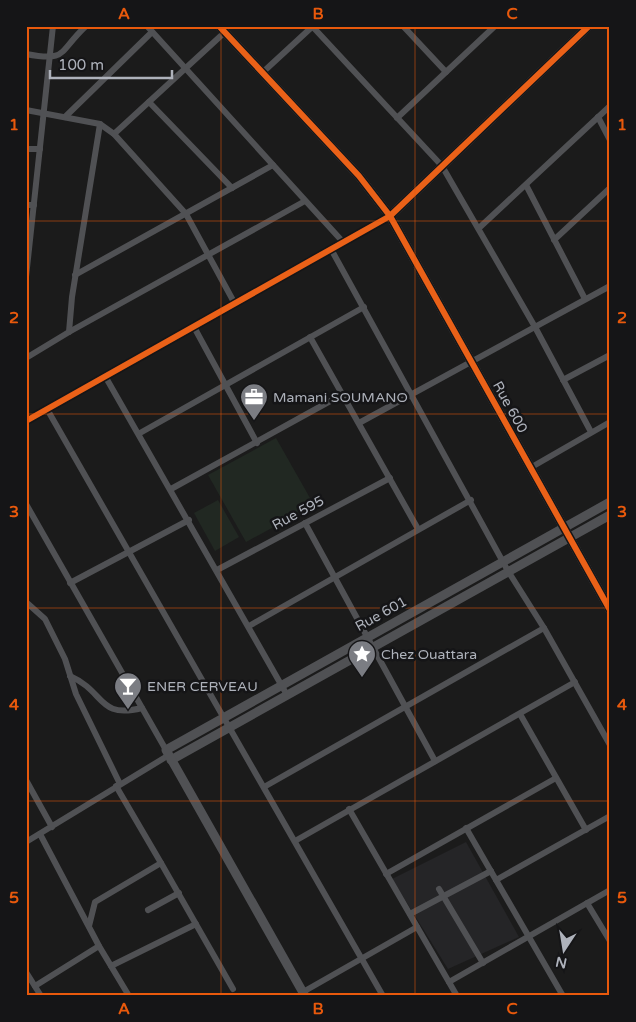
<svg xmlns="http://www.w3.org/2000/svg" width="636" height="1022" viewBox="0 0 636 1022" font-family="'Varela Round',sans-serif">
	<rect width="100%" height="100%" fill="#1b1b1b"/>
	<polygon fill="#252527" points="466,842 519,937 448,969 392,879"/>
	<g fill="#212822">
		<polygon points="276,438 314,505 246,542 208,475"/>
		<polygon points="218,500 239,537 215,551 194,513"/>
	</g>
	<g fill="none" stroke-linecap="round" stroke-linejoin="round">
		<g stroke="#505154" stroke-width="6">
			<polyline points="147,26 343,242"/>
			<polyline points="312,26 442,166 535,327 591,432"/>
			<polyline points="403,26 446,72"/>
			<path d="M 26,54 C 68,62 58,52 86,26"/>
			<polyline points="262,73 313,26"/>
			<polyline points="149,102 232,188"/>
			<polyline points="26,110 100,124 114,134 186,214 235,304"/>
			<polyline points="65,117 152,32"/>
			<polyline points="598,117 610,140"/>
			<polyline points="397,118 495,26"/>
			<polyline points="114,134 225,32"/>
			<polyline points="26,149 40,149"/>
			<polyline points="526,185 585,299"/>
			<polyline points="26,205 34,205"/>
			<polyline points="479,228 610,106"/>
			<polyline points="554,240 610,188"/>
			<polyline points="331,249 508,571 544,628 610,745"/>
			<polyline points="75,275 273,165"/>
			<polyline points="26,277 53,26"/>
			<polyline points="194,327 257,443"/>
			<polyline points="69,332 72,297 100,124"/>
			<polyline points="310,337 418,529"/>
			<polyline points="26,358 69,332 305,201"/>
			<polyline points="105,376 287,695"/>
			<polyline points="563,380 610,355"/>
			<polyline points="47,409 383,996"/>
			<polyline points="26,421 390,216"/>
			<polyline points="359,423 610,286"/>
			<polyline points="140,433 364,307"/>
			<polyline points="530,468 610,422"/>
			<polyline points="171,489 343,394"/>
			<polyline points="26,504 166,750"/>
			<polyline points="305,523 435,761"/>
			<polyline points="217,570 390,478"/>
			<polyline points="70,583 189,520"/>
			<polyline points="26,602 45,619 65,659 76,694 120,784"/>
			<polyline points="249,626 471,500"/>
			<path d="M 70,676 C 106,692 97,719 142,708"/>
			<polyline points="520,714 586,830"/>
			<polyline points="26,780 52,827"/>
			<polyline points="264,787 544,628"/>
			<polyline points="349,809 457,996"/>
			<polyline points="466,828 563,996"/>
			<polyline points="40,834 99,946 129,996"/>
			<polyline points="295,841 575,682"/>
			<polyline points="26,842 169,755"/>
			<polyline points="161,863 233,989"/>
			<polyline points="386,874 556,778"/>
			<polyline points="496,880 610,816"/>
			<polyline points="439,889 483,963"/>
			<polyline points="587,903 610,941"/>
			<polyline points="148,910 179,893"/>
			<polyline points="410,914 491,871"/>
			<polyline points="89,926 95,902 161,863 116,786"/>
			<polyline points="111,966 196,924"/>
			<polyline points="26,972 41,996"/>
			<polyline points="449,982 610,890"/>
			<polyline points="35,986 99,946"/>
			<polyline points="303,992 417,927"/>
		</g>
		<g stroke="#505154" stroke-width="9">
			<polyline points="219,26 359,176 390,216 610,610"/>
			<polyline points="390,216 589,26"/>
			<polyline points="171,760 610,515"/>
			<polyline points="305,996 166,750 610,502"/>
		</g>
		<g stroke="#151517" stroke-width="9">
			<g id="cycleway">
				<polyline points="219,26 359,176 390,216 610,610"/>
				<polyline points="26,421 390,216 589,26"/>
			</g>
		</g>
		<use href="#cycleway" stroke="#ea6118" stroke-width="6"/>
	</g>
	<path fill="none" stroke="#e8590c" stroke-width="1" stroke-opacity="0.55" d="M 221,26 L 221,996M 415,26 L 415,996M 26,221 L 610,221M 26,414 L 610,414M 26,608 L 610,608M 26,801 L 610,801"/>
	<defs>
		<g id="office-pin" transform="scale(1.4375)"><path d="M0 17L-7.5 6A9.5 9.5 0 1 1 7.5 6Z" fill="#7b7d83" stroke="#151517"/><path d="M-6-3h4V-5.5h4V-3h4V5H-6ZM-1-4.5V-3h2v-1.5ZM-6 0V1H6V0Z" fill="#fff"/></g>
		<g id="sight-pin" transform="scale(1.4375)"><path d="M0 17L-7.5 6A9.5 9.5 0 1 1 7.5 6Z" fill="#7b7d83" stroke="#151517"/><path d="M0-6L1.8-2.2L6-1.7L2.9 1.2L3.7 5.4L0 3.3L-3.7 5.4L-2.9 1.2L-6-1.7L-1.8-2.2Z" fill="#fff"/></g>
		<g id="bar-pin" transform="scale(1.4375)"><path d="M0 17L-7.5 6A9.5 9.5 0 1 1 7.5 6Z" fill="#7b7d83" stroke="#151517"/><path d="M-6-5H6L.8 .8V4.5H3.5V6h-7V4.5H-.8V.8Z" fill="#fff"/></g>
	</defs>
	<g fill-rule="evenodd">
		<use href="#office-pin" x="254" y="397"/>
		<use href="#sight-pin" x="362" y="654"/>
		<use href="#bar-pin" x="128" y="686"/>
	</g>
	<g text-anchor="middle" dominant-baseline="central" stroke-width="5" stroke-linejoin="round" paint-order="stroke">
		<g font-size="14" fill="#aeb2bb" stroke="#151517" text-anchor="start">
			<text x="273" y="397">Mamani SOUMANO</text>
			<text x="381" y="654">Chez Ouattara</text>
			<text x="147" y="686">ENER CERVEAU</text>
		</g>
		<g font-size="14" fill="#aeb2bb" stroke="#151517">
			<text transform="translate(510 407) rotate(61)">Rue 600</text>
			<text transform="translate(298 513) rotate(-28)">Rue 595</text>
			<text transform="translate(381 614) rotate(-29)">Rue 601</text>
		</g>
	</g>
	<rect width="636" height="1022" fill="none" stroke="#151517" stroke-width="55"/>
	<g transform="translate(564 950) rotate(192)" stroke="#151517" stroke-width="4" paint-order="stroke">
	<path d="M0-4L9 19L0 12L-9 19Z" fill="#aeb2bb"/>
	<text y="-8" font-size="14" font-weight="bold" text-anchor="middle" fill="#aeb2bb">N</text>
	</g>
	<path d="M50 70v8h122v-8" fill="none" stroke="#aeb2bb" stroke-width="2.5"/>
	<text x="58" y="70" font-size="15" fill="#aeb2bb" stroke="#151517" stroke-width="4" paint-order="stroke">100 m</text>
	<rect x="28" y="28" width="580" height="966" fill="none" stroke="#e8590c" stroke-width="2"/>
	<g font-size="16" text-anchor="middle" font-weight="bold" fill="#e8590c">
		<text x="124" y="19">A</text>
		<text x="318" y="19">B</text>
		<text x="512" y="19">C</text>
		<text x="14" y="130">1</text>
		<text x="622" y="130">1</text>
		<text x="14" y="323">2</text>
		<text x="622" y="323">2</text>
		<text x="14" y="517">3</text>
		<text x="622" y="517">3</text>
		<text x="14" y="710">4</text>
		<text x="622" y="710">4</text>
		<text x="14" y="903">5</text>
		<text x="622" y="903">5</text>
		<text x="124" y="1014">A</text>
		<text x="318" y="1014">B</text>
		<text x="512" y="1014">C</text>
	</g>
</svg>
